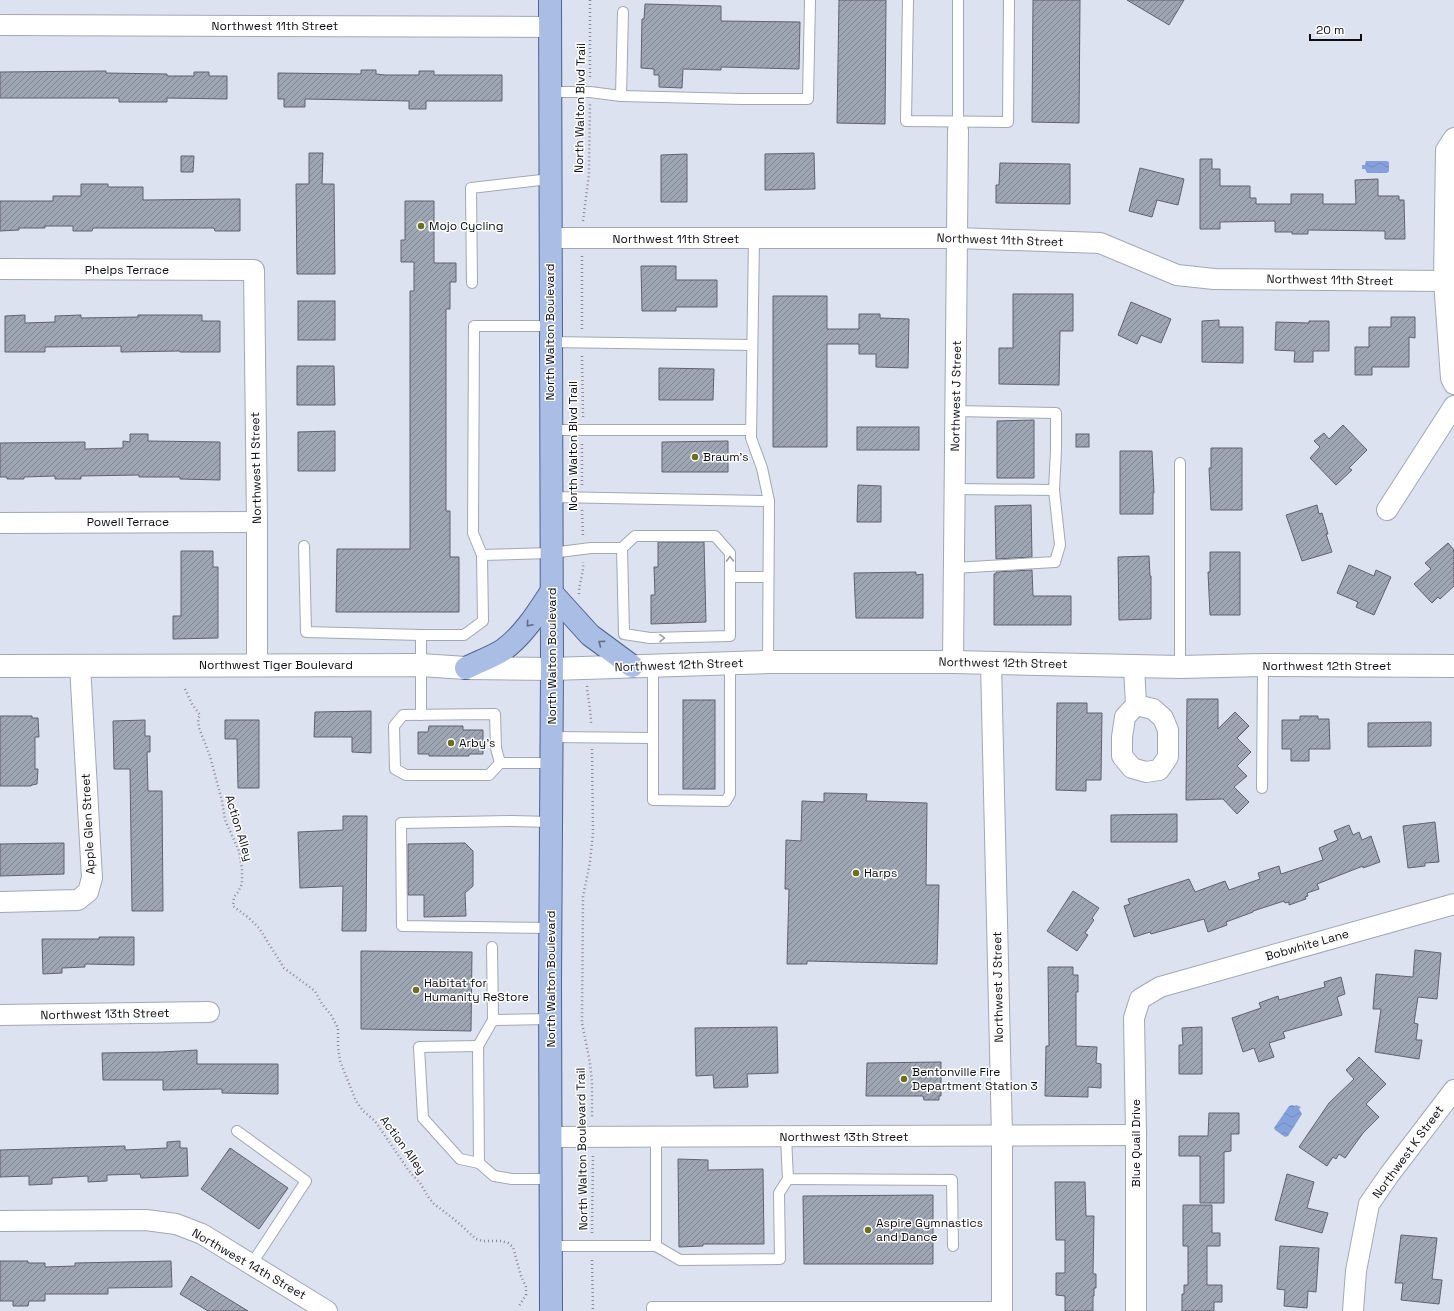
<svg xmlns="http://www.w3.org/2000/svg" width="1454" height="1311" viewBox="0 0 1454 1311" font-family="'Space Grotesk',sans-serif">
	<defs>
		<pattern id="water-waves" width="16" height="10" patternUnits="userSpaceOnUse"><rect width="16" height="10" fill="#85a1dc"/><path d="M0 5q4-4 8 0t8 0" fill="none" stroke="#7289bc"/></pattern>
		<pattern id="building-hatch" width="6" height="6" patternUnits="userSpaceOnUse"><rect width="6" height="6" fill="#9fa6b3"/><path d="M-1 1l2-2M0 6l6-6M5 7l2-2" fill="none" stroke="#808690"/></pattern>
	</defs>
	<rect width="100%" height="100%" fill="#dce2f0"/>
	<g fill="url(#water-waves)">
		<polygon points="1366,161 1387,161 1389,162 1389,171 1387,173 1367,173 1365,169 1362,169 1362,165 1365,165"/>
		<polygon points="1292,1105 1295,1106 1296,1105 1301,1107 1299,1109 1302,1114 1288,1136 1285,1137 1275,1130 1274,1128 1289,1106"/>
	</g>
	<g fill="url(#building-hatch)" stroke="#5d636f">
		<polygon points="839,0 886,0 885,124 837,123"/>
		<polygon points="1033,0 1080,0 1079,123 1032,122"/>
		<polygon points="1127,0 1184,0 1169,25"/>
		<polygon points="645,4 721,6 721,21 800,22 799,69 721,67 721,70 683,69 682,88 659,87 659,75 654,75 654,69 641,68 642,19 644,19"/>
		<polygon points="361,70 376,70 376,74 385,75 419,75 419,71 434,71 434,75 502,75 502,101 426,101 426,109 409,109 409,101 305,99 305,107 284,107 284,99 278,99 278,73 361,74"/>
		<polygon points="106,71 106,73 167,74 167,76 194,76 194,72 209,72 209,76 227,76 227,99 167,98 167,102 119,102 119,98 0,98 0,72"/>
		<polygon points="309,153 323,153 322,184 334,184 335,274 297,274 296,184 309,184"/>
		<polygon points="814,153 815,189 765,190 765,154"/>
		<polygon points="687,154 687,202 661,202 661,155"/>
		<polygon points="181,156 194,156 193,172 181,172"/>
		<polygon points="1200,159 1212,159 1212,169 1220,169 1220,186 1250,186 1250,198 1256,198 1256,204 1291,204 1291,194 1323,194 1323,204 1356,204 1355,180 1378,179 1378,196 1399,196 1399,200 1404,200 1405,239 1385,239 1385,231 1308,230 1308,234 1292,234 1292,232 1275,232 1275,221 1220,222 1220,229 1200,229"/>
		<polygon points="1000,163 1070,164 1070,204 996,203 996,185 999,185"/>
		<polygon points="1140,168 1184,179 1178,205 1157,200 1152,217 1129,211"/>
		<polygon points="81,184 108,184 108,187 143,187 143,200 240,199 240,231 215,231 214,228 93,228 92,231 73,231 73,226 45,226 45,228 19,228 19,230 0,231 0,201 53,201 53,196 81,196"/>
		<polygon points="405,201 434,201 434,263 456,263 456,282 450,282 450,309 446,309 446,511 450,511 450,557 459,557 459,612 336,612 337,549 410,549 410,291 414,291 414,262 401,262 401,240 405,240"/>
		<polygon points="641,266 676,266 676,280 717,280 717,307 676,307 676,311 642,311"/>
		<polygon points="1013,294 1073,294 1073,331 1060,331 1059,385 999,384 999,348 1013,348"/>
		<polygon points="773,296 827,296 827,329 859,329 859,314 880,314 880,318 909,319 908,368 876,367 876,354 859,354 859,344 827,344 827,447 773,447"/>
		<rect x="298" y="301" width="37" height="39"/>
		<polygon points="1131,302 1171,319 1161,343 1141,335 1137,344 1118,335"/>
		<polygon points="25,315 25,323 55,322 55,316 81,315 81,318 138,317 138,315 202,315 202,321 220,321 220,352 180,352 180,351 121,352 121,346 45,347 45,352 5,352 5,316"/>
		<polygon points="1391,317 1415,317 1415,338 1409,337 1409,367 1372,367 1372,375 1355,375 1355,347 1369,347 1369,327 1391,327"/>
		<polygon points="1219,320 1219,327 1243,327 1243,363 1202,362 1202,321"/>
		<polygon points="1309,321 1329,321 1329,351 1313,351 1313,362 1294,362 1295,351 1275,350 1276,322 1309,323"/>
		<polygon points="297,366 334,366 335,405 297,405"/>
		<polygon points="659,368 714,369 713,400 659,400"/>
		<polygon points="1034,420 1034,478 997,478 997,421"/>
		<polygon points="1343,425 1367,450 1349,468 1352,470 1336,485 1310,458 1320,447 1314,441 1324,433 1329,439"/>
		<rect x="857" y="427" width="62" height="23"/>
		<polygon points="335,431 335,471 298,471 298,432"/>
		<polygon points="130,434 148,434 148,441 220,442 220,480 180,479 180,477 139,477 139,475 81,476 81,479 55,479 55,476 24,477 24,479 7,479 7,477 0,477 0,443 85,442 85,449 123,448 123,441 130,442"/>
		<rect x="1076" y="434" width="13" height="13"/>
		<polygon points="728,441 728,472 662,472 662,442"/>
		<polygon points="1211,448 1242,448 1242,510 1211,510 1209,468 1211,468"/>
		<polygon points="1120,451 1152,451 1154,493 1153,493 1153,514 1120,514"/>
		<polygon points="858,485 881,486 881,522 857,522"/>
		<polygon points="1031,505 1032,557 996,559 995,506"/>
		<polygon points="1317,505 1319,514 1322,513 1328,534 1326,534 1332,552 1302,561 1286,515"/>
		<polygon points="658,542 704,542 706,622 651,624 651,595 655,595 654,567 658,567"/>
		<polygon points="1448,543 1454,550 1454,586 1440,599 1438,597 1432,603 1414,584 1431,569 1425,563"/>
		<polygon points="181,551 213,551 213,567 218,567 218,638 173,639 173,616 181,616"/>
		<polygon points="1210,552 1240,552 1240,615 1210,615 1208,572 1210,572"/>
		<polygon points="1149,556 1150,576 1151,576 1151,619 1119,620 1118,557"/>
		<polygon points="1349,565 1374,576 1376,570 1391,577 1374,615 1356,607 1358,602 1337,593"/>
		<polygon points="1032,570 1033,596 1071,596 1071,625 994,625 994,574 996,574 996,572"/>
		<polygon points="916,572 916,575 923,574 923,618 856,618 854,573"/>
		<polygon points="1187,699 1218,699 1218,729 1235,712 1249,726 1237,738 1251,752 1237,766 1247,776 1234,787 1249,802 1237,814 1223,799 1186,800"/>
		<rect x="683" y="700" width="32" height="89"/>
		<polygon points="1057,703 1087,703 1087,713 1102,713 1101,780 1086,780 1086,791 1056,790"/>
		<polygon points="371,711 371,753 352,752 352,737 314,737 315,712"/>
		<polygon points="0,716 32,716 32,718 38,718 39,737 35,737 35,769 38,769 37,784 32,785 31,786 0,786"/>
		<polygon points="1300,716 1318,716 1318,719 1329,719 1330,749 1309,749 1309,761 1291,761 1291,749 1282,749 1282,720 1300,720"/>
		<polygon points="145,720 145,736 150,736 150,752 147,752 148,791 162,791 163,911 132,911 130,769 114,769 113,721"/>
		<polygon points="225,720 259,720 259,788 238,788 237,739 225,739"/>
		<polygon points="1431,722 1431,746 1368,747 1368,723"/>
		<polygon points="429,726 463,726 463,730 483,730 483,754 469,754 469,756 429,756 429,754 418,754 418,732 428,732"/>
		<polygon points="824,793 867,794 866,801 927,803 926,885 939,885 937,964 807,961 807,964 787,964 789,889 785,889 786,840 801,841 802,801 824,802"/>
		<polygon points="1177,814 1177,842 1111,842 1111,815"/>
		<polygon points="343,816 367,816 366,931 342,931 343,886 300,888 298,832 343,830"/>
		<polygon points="1435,822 1439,862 1425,863 1425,866 1408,868 1403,826"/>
		<polygon points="1349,825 1353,835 1359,832 1362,840 1371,836 1380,862 1363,868 1363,866 1317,884 1319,889 1307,893 1308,896 1305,897 1306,899 1289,905 1289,902 1285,903 1284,901 1253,911 1253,912 1226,922 1227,925 1208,932 1204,919 1151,934 1150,932 1134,937 1124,906 1130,904 1128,899 1189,879 1195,892 1225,881 1229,890 1260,879 1258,873 1279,866 1281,874 1323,860 1319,848 1338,840 1334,831"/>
		<polygon points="64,843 64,874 0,876 0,844"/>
		<polygon points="465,843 473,851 473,886 465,893 466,916 424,917 424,895 408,895 408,844"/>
		<polygon points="1073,891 1099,908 1092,918 1094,920 1085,933 1088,935 1077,951 1047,931"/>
		<polygon points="99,937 134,937 134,965 85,964 85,967 62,968 62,973 43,974 42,939 99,939"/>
		<polygon points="1415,950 1441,953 1437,999 1418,997 1414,1023 1418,1024 1416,1040 1422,1040 1419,1059 1375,1052 1381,1009 1373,1009 1376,974 1413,977"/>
		<polygon points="361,951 472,952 471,1031 361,1029"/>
		<polygon points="1048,967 1073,967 1073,975 1078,975 1078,992 1076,992 1076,1046 1097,1047 1096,1063 1101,1064 1101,1088 1088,1087 1088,1097 1045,1096 1046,1046 1049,1046"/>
		<polygon points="1341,977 1345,994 1337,997 1342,1015 1283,1032 1285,1038 1269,1043 1274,1057 1259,1062 1254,1048 1243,1052 1232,1018 1261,1008 1259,1003 1278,996 1279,1000 1325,987 1324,982"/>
		<polygon points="777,1027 778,1073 747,1074 748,1087 714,1088 713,1075 696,1076 695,1028"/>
		<polygon points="1202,1027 1202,1074 1179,1074 1179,1045 1183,1045 1182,1028"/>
		<polygon points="197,1050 197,1064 278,1064 278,1094 222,1093 222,1089 163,1090 163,1080 103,1080 102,1053 162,1052"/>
		<polygon points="1359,1057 1386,1084 1366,1104 1379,1117 1363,1133 1345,1158 1339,1154 1336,1159 1333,1157 1327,1166 1299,1147 1329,1103 1354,1079 1346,1070"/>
		<polygon points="941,1062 941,1096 939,1096 939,1100 924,1100 923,1096 866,1096 867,1063"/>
		<polygon points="1209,1113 1239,1113 1239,1134 1231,1134 1231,1151 1224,1152 1224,1203 1200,1203 1200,1156 1179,1156 1179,1136 1208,1136"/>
		<polygon points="180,1141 180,1148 187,1148 188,1176 141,1178 140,1174 107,1175 107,1181 88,1182 88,1176 52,1178 52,1184 29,1185 29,1176 0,1177 0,1150 125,1146 125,1150 167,1148 167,1142"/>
		<polygon points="230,1148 288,1188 259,1229 201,1189"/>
		<polygon points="678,1159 708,1160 708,1170 763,1169 764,1244 703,1244 703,1246 679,1247"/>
		<polygon points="1287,1174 1314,1182 1307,1208 1328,1213 1322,1233 1275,1220"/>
		<polygon points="1055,1182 1085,1182 1086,1216 1094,1216 1093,1274 1096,1274 1096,1288 1094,1288 1094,1296 1093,1296 1093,1311 1065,1311 1065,1296 1056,1295 1056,1273 1065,1273 1065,1240 1056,1240"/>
		<polygon points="933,1195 933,1264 804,1264 803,1196"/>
		<polygon points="1183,1205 1212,1205 1212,1233 1220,1233 1220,1246 1207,1246 1207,1285 1222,1285 1222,1302 1214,1302 1214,1311 1182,1311 1182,1294 1184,1294 1184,1285 1188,1285 1188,1246 1183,1246"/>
		<polygon points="1401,1235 1437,1238 1432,1279 1442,1280 1439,1304 1401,1300 1403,1283 1395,1283"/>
		<polygon points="1280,1246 1319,1248 1316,1292 1308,1291 1307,1308 1284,1306 1285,1290 1277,1289"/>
		<polygon points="0,1261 28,1261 28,1263 45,1263 45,1267 75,1266 75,1263 171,1261 172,1287 108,1288 108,1294 45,1294 45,1301 29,1301 28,1306 13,1306 13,1301 0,1301"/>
		<polygon points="191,1276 248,1311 208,1311 180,1294"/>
	</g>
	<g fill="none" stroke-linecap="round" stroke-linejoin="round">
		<g stroke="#a1a8b4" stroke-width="12">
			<g id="service">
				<polyline points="908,0 906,121 1008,122 1009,0"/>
				<polyline points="550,92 590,92 621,96 623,12"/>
				<polyline points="621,96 741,99 808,99 810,0"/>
				<polyline points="958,128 958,0"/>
				<polyline points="754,238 751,438 762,468 769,501 768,662"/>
				<polyline points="472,283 471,188 550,179"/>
				<polyline points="550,342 752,345"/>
				<polyline points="955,411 1056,413 1056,450 1054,490"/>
				<polyline points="551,430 751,430"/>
				<polyline points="1180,463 1180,667"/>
				<polyline points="551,497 769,501"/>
				<polyline points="304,546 306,632 421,635"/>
				<polyline points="482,555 473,533 474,326 550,326"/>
				<polyline points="954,568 1055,562 1060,545 1054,490 954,489"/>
				<polyline points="730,577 768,577"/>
				<polyline points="653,665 653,800 726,801 730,794 730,663"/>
				<polyline points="421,715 421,635 464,635 483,621 482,555 551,553 591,548 622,548 624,634 650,638 730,636 730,553 715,536 635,536 622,548"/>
				<polyline points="552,737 653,738"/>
				<polyline points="500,763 489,775 406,775 395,769 394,726 403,715 495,714 496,748 500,763 552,763"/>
				<polyline points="1262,788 1263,665"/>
				<polyline points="551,928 402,926 401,823 512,821 551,822"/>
				<polyline points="492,947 493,1020"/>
				<polyline points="550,1019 493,1020 478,1046 479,1163 494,1176 512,1179 551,1179"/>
				<polyline points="478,1046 419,1047 423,1118 460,1159 479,1163"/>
				<polyline points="237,1131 306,1181 251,1265"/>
				<polyline points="786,1137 788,1179 952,1180 953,1246"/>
				<polyline points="551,1246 656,1246 656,1137"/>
				<polyline points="656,1246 680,1260 780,1259 779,1193 788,1179"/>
				<polyline points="652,1311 652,1307 1002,1307"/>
			</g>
		</g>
		<g stroke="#a1a8b4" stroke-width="22">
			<g id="minor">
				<polyline points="0,25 550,27"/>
				<polyline points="1454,138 1446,150 1444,281 1451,378 1454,384"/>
				<polyline points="550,238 957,238 1100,243 1177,275 1214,279 1444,281"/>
				<polyline points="0,269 254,270 257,522 257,665"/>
				<polyline points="1387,510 1454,406"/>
				<polyline points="0,523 257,522"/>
				<polyline points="953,662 958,130"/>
				<polyline points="991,663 1002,1136 1002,1311"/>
				<polyline points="1134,666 1136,705 1125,717 1122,737 1122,756 1132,768 1146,772 1159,770 1168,757 1168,730 1163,718 1153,709 1136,705"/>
				<polyline points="0,902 78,900 88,892 92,878 80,665"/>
				<polyline points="0,1015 209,1012"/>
				<polyline points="551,1137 1136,1135"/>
				<polyline points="0,1221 146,1220 176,1224 202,1234 327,1311"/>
				<polyline points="1136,1311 1136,1135 1134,1018 1140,999 1160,987 1454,904"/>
				<polyline points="1353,1311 1356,1271 1369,1204 1389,1175 1454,1090"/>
			</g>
		</g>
		<g stroke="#a1a8b4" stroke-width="24">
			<polyline id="tertiary" points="0,666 421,665 466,668 552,669 768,662 953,662 1180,667 1263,665 1454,666"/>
		</g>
		<g stroke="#4d6390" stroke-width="24">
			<g id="primary">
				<polyline points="550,0 552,669 550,982 551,1311"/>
				<path d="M 466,668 C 478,662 492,657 503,650 C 523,636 538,612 551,592 L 590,635 L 632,666"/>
			</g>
		</g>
		<g stroke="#878b95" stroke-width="2.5" stroke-dasharray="1 3" stroke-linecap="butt">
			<polyline points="590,0 590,79"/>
			<polyline points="583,221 589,174 590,104"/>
			<polyline points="582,256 582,331"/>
			<polyline points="582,356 583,417"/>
			<polyline points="582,485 582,444"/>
			<polyline points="582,510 583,537"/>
			<path d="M 579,594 C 579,582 584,573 583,562"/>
			<path d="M 587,686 C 588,699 591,711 591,724"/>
			<polyline points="185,689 192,704 200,715 198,719 199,728 210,756 222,801 225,820 239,851 242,869 242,884 238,892 234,897 233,906 249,918 259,928 284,968 315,991 322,1004 331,1015 338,1028 338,1047 340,1061 356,1101 363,1111 375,1121 409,1171 420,1183 429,1198 434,1204 454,1219 476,1239 483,1241 502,1241 508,1243 513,1247 521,1276 526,1287 526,1295 519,1306"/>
			<polyline points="592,749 593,833 590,862 583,897 582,1023 590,1063 592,1082 592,1119"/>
			<polyline points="592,1233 593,1154"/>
			<polyline points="592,1260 593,1311"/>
		</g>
		<use href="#service" stroke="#fff" stroke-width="10"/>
		<use href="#minor" stroke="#fff" stroke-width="20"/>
		<use href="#tertiary" stroke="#fff" stroke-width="22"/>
		<use href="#primary" stroke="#aabde5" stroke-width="22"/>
	</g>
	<defs><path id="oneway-chevron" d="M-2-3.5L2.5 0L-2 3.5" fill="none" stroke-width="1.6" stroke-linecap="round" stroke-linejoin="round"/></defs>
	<g stroke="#9d9ea0">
		<use href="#oneway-chevron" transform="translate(730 559) rotate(-91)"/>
		<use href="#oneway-chevron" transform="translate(662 638) rotate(-1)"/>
	</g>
	<g stroke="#626e86">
		<use href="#oneway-chevron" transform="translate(529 624) rotate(131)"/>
		<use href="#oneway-chevron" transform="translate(601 643) rotate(-143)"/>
	</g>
	<g fill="#6a7118" stroke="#fff" stroke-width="1.5">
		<circle cx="421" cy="226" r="4"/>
		<circle cx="695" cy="457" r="4"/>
		<circle cx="451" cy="743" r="4"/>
		<circle cx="856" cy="873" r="4"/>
		<circle cx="416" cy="990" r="4"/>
		<circle cx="904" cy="1079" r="4"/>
		<circle cx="868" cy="1230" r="4"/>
	</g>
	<g text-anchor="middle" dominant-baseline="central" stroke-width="3" stroke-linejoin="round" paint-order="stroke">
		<g font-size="12" fill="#0b0d11" stroke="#fff">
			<text x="275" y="26">Northwest 11th Street</text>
			<text transform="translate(580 108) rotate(-89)">North Walton Blvd Trail</text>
			<text x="676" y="239">Northwest 11th Street</text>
			<text transform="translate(1000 240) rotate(2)">Northwest 11th Street</text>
			<text x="127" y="270">Phelps Terrace</text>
			<text transform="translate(1330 280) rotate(1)">Northwest 11th Street</text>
			<text transform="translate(550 332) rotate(-90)">North Walton Boulevard</text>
			<text transform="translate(956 396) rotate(-89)">Northwest J Street</text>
			<text transform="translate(573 446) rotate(-90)">North Walton Blvd Trail</text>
			<text transform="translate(256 468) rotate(-91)">Northwest H Street</text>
			<text x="128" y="522">Powell Terrace</text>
			<text transform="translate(552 656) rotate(-90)">North Walton Boulevard</text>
			<text transform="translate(1003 663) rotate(1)">Northwest 12th Street</text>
			<text x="276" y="665">Northwest Tiger Boulevard</text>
			<text transform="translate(679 665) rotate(-2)">Northwest 12th Street</text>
			<text x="1327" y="666">Northwest 12th Street</text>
			<text transform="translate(88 824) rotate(-93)">Apple Glen Street</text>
			<text transform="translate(239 828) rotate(73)">Action Alley</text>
			<text transform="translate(1307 945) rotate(-16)">Bobwhite Lane</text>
			<text transform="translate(551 979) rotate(-90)">North Walton Boulevard</text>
			<text transform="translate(998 987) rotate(-91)">Northwest J Street</text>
			<text transform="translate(105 1014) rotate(-1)">Northwest 13th Street</text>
			<text x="844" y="1137">Northwest 13th Street</text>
			<text transform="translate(1136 1143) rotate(-90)">Blue Quail Drive</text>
			<text transform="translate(403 1145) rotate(54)">Action Alley</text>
			<text transform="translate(582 1149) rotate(-91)">North Walton Boulevard Trail</text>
			<text transform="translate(1408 1152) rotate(-54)">Northwest K Street</text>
			<text transform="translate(249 1264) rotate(30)">Northwest 14th Street</text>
		</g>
		<g font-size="12" fill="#0b0d11" stroke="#fff" text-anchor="start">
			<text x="429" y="226">Mojo Cycling</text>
			<text x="703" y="457">Braum's</text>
			<text x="459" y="743">Arby's</text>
			<text x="864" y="873">Harps</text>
			<text x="424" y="983">Habitat for<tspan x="424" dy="14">Humanity ReStore</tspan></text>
			<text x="912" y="1072">Bentonville Fire<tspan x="912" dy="14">Department Station 3</tspan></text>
			<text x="876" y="1223">Aspire Gymnastics<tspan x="876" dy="14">and Dance</tspan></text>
		</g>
	</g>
	<path d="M1310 34v6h51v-6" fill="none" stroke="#0b0d11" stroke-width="2"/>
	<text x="1316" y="34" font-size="12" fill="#0b0d11" stroke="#ffffff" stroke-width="3" paint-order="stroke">20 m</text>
</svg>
